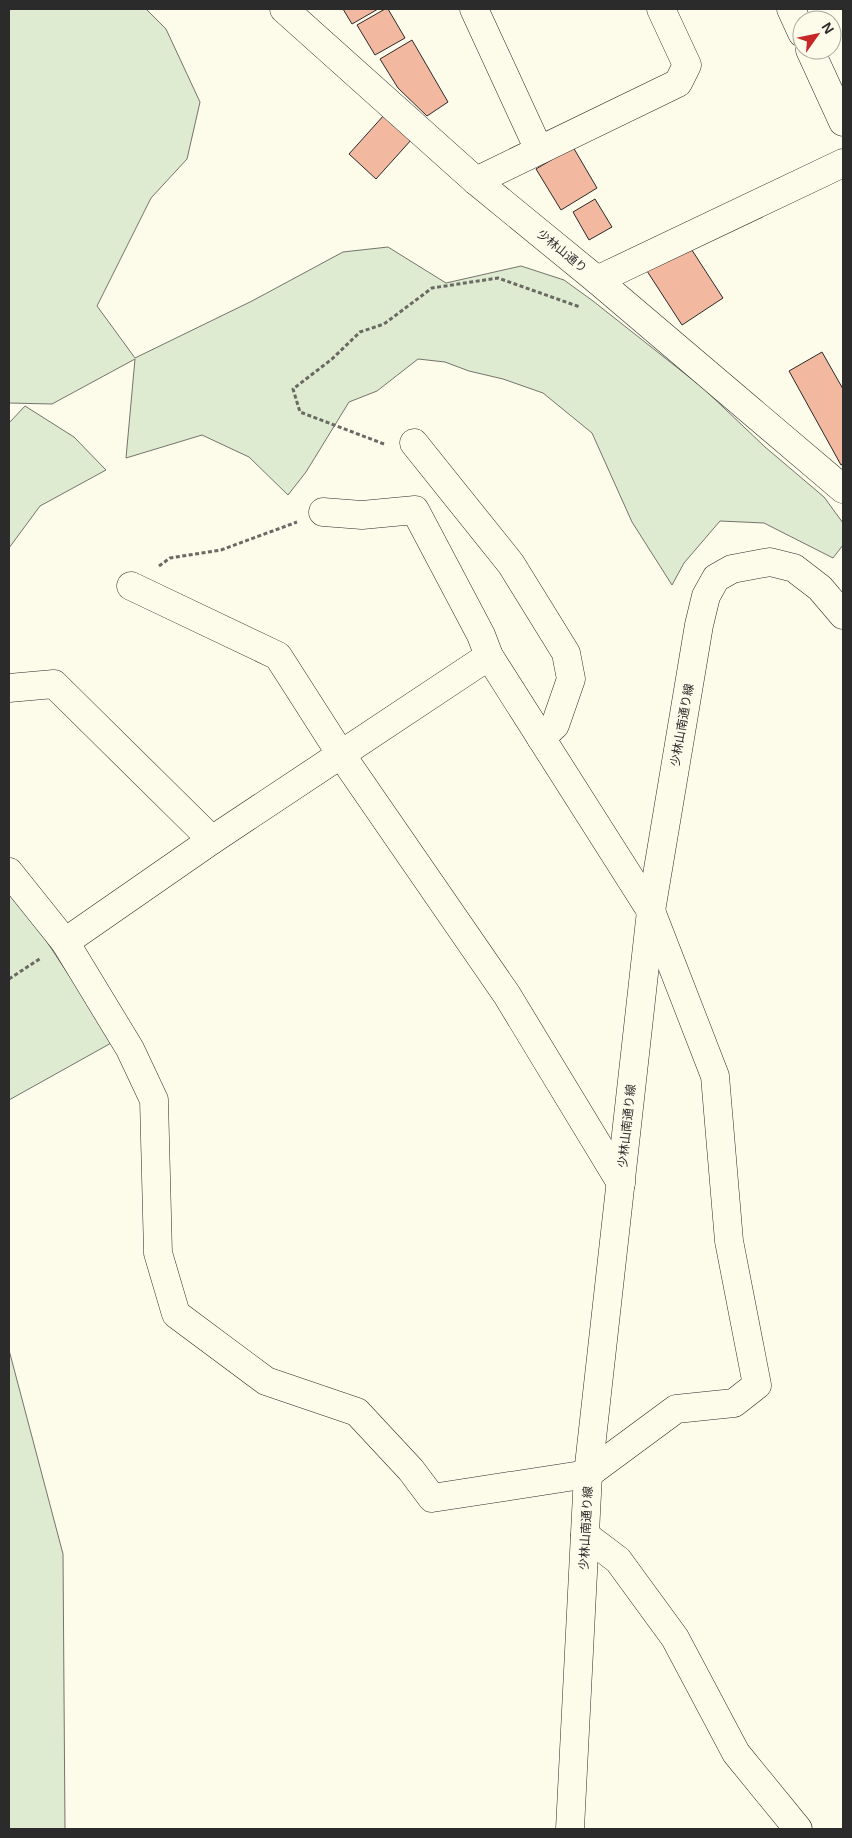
<svg xmlns="http://www.w3.org/2000/svg" width="852" height="1838" viewBox="0 0 852 1838" font-family="Helvetica,'Noto Sans JP',sans-serif">
	<rect width="100%" height="100%" fill="#fdfbea"/>
	<g fill="#deebd1" stroke="#74746e">
		<polygon points="9,9 146,9 166,29 200,102 187,159 151,198 97,306 135,358 252,301 343,252 388,247 446,283 521,266 564,280 593,301 703,388 765,447 824,497 843,523 843,545 833,558 764,523 720,521 684,563 672,585 632,522 592,433 543,393 503,379 469,371 445,362 418,359 377,391 349,402 306,472 288,495 249,457 202,435 126,458 135,359 52,404 9,403"/>
		<polygon points="25,406 74,437 106,470 40,506 9,548 9,423"/>
		<polygon points="9,892 45,939 113,1042 9,1100"/>
		<polygon points="9,1350 63,1554 65,1829 9,1829"/>
	</g>
	<g fill="#f2b8a0" stroke="#2b2b2b">
		<polygon points="343,9 378,9 352,24"/>
		<polygon points="385,9 388,9 405,38 375,55 357,25"/>
		<polygon points="412,40 448,102 427,116 398,88 380,59"/>
		<polygon points="385,114 412,139 376,179 349,154"/>
		<polygon points="573,147 597,188 561,210 536,169"/>
		<polygon points="595,199 612,227 589,240 573,212"/>
		<polygon points="688,244 723,298 682,325 647,271"/>
		<polygon points="822,352 843,389 843,464 841,465 789,371"/>
	</g>
	<g fill="none" stroke-linecap="round" stroke-linejoin="round">
		<g stroke="#2b2b2b" stroke-width="29">
			<g id="minor">
				<polyline points="474,9 539,150"/>
				<polyline points="791,9 802,33"/>
				<polyline points="810,50 843,122"/>
				<polyline points="476,181 678,83 687,65 661,9"/>
				<polyline points="597,280 843,163"/>
				<polyline points="414,443 511,564 566,653 571,679 555,725 541,738"/>
				<polyline points="131,586 278,656 340,753 507,995 621,1183"/>
				<polyline points="9,688 54,684 212,840"/>
				<polyline points="9,872 65,942 130,1049 154,1100 158,1253 176,1314 266,1381 357,1412 411,1470 432,1498 588,1474 676,1409 734,1403 757,1385 729,1241 715,1076 651,911 489,656 481,635 415,510 362,515 323,512"/>
				<polyline points="65,942 212,840 489,656"/>
				<polyline points="585,1535 618,1560 675,1638 736,1753 798,1829"/>
			</g>
		</g>
		<g stroke="#2b2b2b" stroke-width="29">
			<g id="tertiary">
				<polyline points="284,9 476,181 597,280 843,489"/>
				<polyline points="570,1829 588,1474 651,911 699,625 706,596 716,578 732,569 770,562 794,568 820,588 843,615"/>
			</g>
		</g>
		<g stroke="#6a6964" stroke-width="3" stroke-dasharray="4 2.5" stroke-linecap="butt">
			<polyline points="384,444 300,412 293,389 332,359 360,332 384,324 432,288 498,278 580,307"/>
			<polyline points="159,566 170,558 221,550 297,522"/>
			<polyline points="9,979 41,958"/>
		</g>
		<use href="#minor" stroke="#fdfbea" stroke-width="28"/>
		<use href="#tertiary" stroke="#fdfbea" stroke-width="28"/>
	</g>
	<g text-anchor="middle" dominant-baseline="central" stroke-width="4" stroke-linejoin="round" paint-order="stroke">
		<g font-size="12" fill="#2b2b2b" stroke="#fdfbea">
			<text transform="translate(562 251) rotate(39)">少林山通り</text>
			<text transform="translate(682 725) rotate(-80)">少林山南通り線</text>
			<text transform="translate(627 1126) rotate(-84)">少林山南通り線</text>
			<text transform="translate(586 1528) rotate(-87)">少林山南通り線</text>
		</g>
	</g>
	<rect width="852" height="1838" fill="none" stroke="#2b2b2b" stroke-width="20"/>
	<g transform="translate(817 35) rotate(57)"><circle r="24" fill="#fdfbea" stroke="#a9a89e"/>
	<path d="M0-4L9 19L0 12L-9 19Z" fill="#c62828"/>
	<text y="-8" font-size="14" font-weight="bold" text-anchor="middle" fill="#2b2b2b">N</text>
	</g>
</svg>
